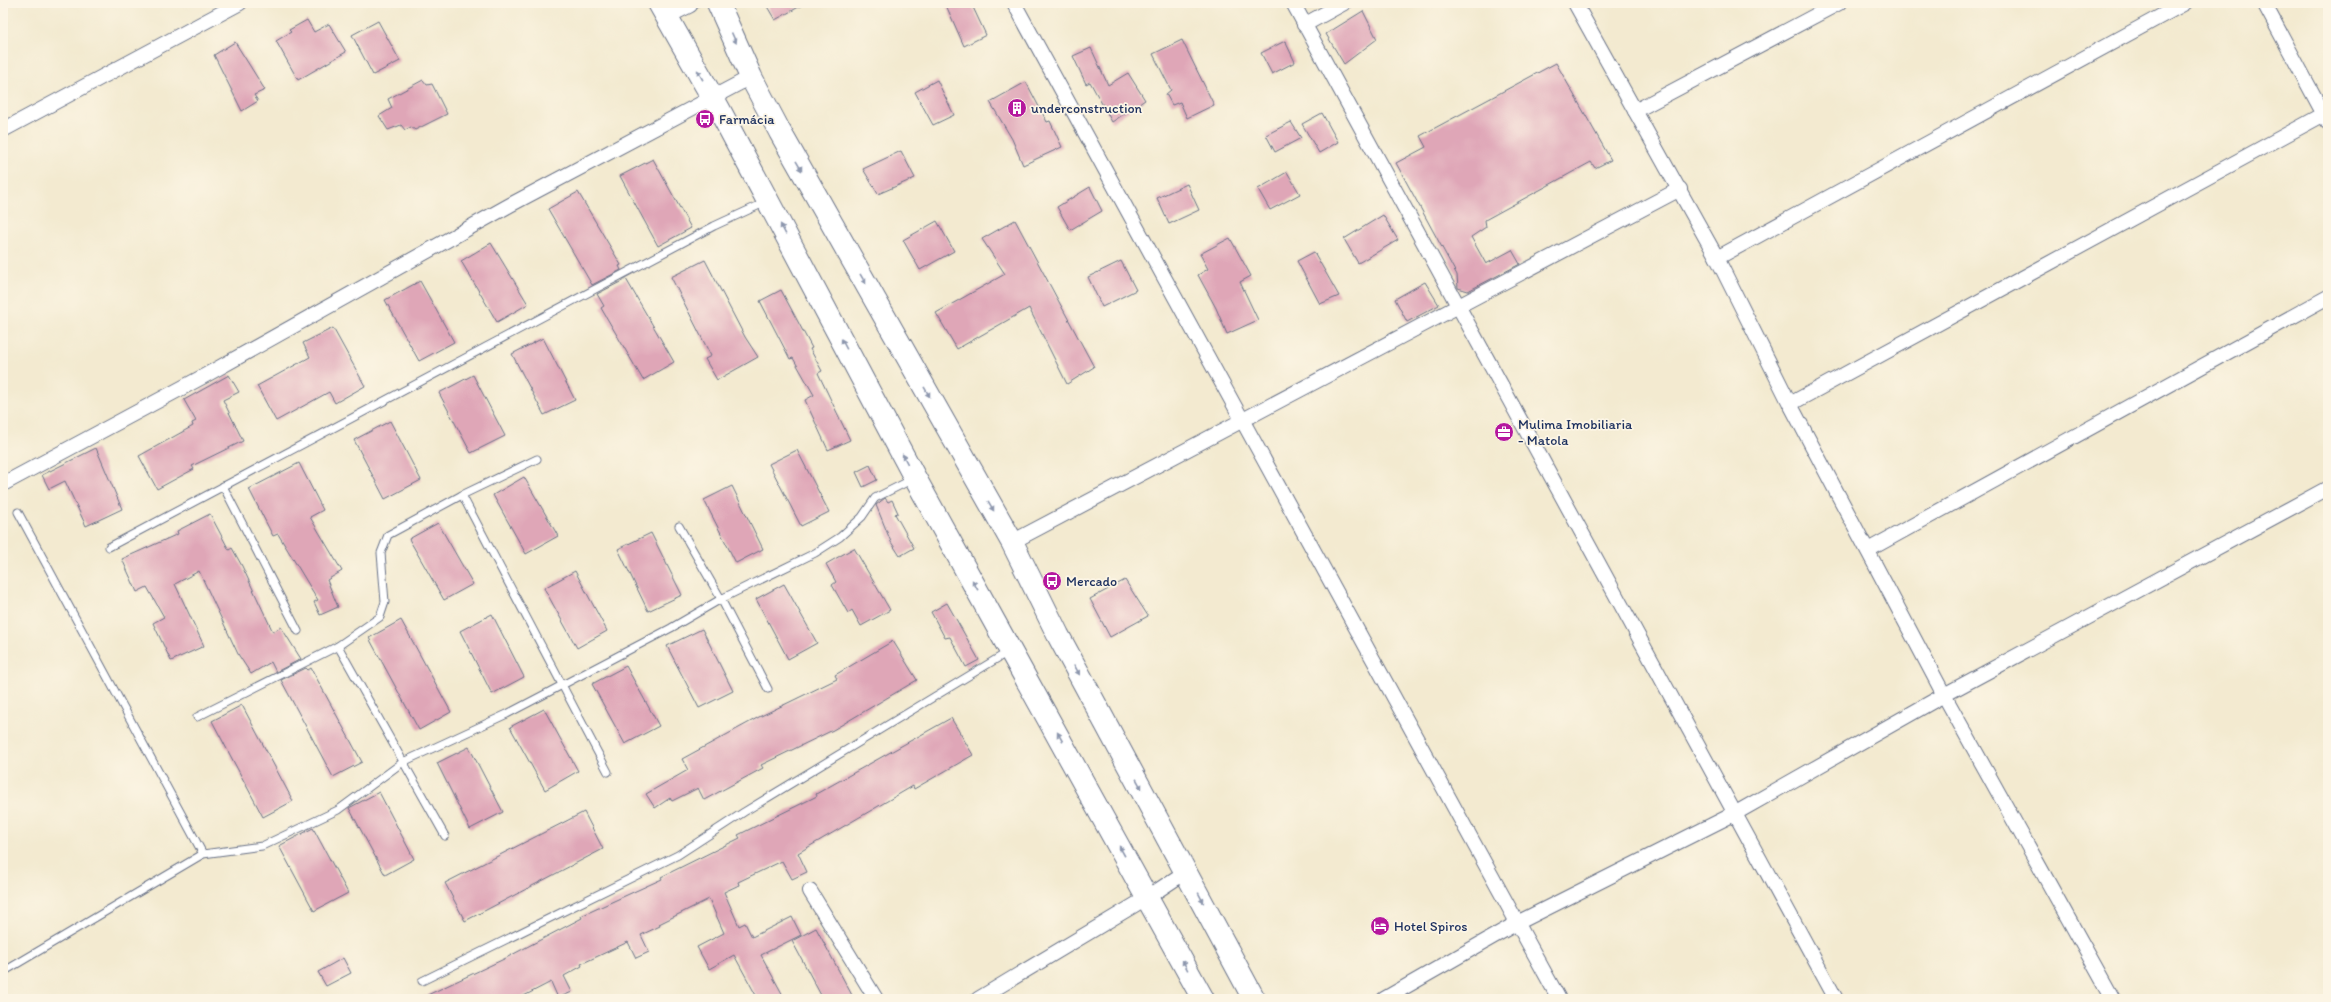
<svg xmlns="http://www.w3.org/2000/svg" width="2331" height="1002" viewBox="0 0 2331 1002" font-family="Itim,sans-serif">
	<rect width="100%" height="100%" fill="#fcf5e5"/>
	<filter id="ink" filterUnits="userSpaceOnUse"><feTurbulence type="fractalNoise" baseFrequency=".025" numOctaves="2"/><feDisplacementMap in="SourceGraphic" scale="8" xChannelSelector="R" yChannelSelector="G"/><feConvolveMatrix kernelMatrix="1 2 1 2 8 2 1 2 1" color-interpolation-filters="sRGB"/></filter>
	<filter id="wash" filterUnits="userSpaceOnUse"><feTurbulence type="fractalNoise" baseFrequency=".012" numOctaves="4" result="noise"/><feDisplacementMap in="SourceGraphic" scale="16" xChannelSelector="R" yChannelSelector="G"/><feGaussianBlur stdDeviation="0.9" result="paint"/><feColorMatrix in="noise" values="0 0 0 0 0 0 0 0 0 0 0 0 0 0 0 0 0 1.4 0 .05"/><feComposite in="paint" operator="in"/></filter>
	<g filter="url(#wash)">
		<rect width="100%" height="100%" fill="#f3ead0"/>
		<g id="blocks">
			<g fill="#dfa6b7">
				<polygon points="765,3 806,3 775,20"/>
				<polygon points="945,3 971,3 986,35 964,46"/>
				<polygon points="1363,11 1377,39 1344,64 1326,34"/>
				<polygon points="307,20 314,32 329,24 346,52 298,80 276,41 291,32 289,30"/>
				<polygon points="378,21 400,61 373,75 352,35"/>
				<polygon points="1182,40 1214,105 1187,118 1180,102 1172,105 1166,94 1171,90 1153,54"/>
				<polygon points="1285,41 1295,62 1272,74 1261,53"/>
				<polygon points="235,42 265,90 254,95 258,101 242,111 214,55"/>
				<polygon points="1091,48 1108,85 1128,73 1145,100 1112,122 1090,82 1086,84 1073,56"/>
				<polygon points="1556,63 1611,160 1595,168 1591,162 1485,220 1486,227 1471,237 1486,264 1512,250 1520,264 1468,291 1458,288 1457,275 1396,163 1426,147 1420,136"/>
				<polygon points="423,80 427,85 432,84 447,114 415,130 411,127 405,130 401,125 388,130 379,116 392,108 388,99"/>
				<polygon points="937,80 954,115 933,125 915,92"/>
				<polygon points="1026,82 1047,122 1050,121 1062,147 1023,165 1012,139 990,102"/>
				<polygon points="1322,113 1338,142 1319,153 1302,124"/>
				<polygon points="1291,122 1301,138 1275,152 1266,135"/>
				<polygon points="901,151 915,178 878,194 863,169"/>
				<polygon points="653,159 691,228 658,246 620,176"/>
				<polygon points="1287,172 1300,194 1270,210 1258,189"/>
				<polygon points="1187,184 1199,210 1169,224 1157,198"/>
				<polygon points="1090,187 1102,211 1070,230 1057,207"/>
				<polygon points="578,192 621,265 619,266 621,270 592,285 548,209"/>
				<polygon points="1383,215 1398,240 1358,263 1344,239"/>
				<polygon points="1015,220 1094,367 1067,384 1029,308 957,349 936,313 1005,274 982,239"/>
				<polygon points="937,221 954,251 920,270 903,240"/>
				<polygon points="1230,238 1251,276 1240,282 1258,320 1227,334 1216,308 1198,275 1208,269 1200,254"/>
				<polygon points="491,243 528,304 497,322 461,261"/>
				<polygon points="1314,252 1339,296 1320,304 1297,261"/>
				<polygon points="705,260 745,337 758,357 717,380 705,359 711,356 671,277"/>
				<polygon points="1121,261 1136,290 1102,307 1088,277"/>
				<polygon points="626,279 674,362 643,380 601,308 604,306 597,294"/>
				<polygon points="420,281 454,342 419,361 385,300"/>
				<polygon points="1425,282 1439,305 1407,322 1395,299"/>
				<polygon points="781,290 812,348 810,349 822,371 818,373 850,440 828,450 805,400 814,395 793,358 790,359 760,301"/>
				<polygon points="333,328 365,386 335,403 329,392 276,421 257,386 310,357 303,343"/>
				<polygon points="543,338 575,400 544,415 512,354"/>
				<polygon points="229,375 239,392 223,400 243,441 192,466 194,469 157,489 139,456 193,426 192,423 196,421 184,400"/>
				<polygon points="473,375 505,436 471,453 439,393"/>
				<polygon points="390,421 421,480 385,499 354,440"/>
				<polygon points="96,448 122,509 86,526 65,481 49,489 42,475"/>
				<polygon points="797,450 829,512 801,526 769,464"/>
				<polygon points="299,463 323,510 310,517 342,571 327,580 338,607 320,615 314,602 318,600 278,534 273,536 249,489"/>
				<polygon points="870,465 877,480 863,487 856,472"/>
				<polygon points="524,477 558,536 526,554 493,495"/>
				<polygon points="732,486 763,549 736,563 704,500"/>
				<polygon points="885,498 888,502 892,500 898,513 895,514 914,548 900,556 891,542 876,505"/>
				<polygon points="210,514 229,550 232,548 242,566 273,632 281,627 301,659 276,672 271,662 251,674 238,654 199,571 175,584 204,646 171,661 153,623 164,617 147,587 137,592 122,559 178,534 177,531"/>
				<polygon points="438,523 473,584 444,600 409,539"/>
				<polygon points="651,533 682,595 648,611 618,549"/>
				<polygon points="854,548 890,610 861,626 852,610 848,613 832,585 836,582 826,564"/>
				<polygon points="575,571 607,631 577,648 544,588"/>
				<polygon points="1125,580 1148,616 1110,637 1090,599"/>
				<polygon points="784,584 817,643 788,659 756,599"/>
				<polygon points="947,603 979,660 966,667 950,637 945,638 931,612"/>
				<polygon points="492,614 524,677 492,694 460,631"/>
				<polygon points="401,620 451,712 419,730 369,638"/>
				<polygon points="702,629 733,691 699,708 667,646"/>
				<polygon points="893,641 917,680 833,730 761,765 763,768 704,800 698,788 672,801 670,798 655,808 646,794 688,770 682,759 759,717 837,679 835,675"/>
				<polygon points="626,666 659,726 625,744 592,684"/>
				<polygon points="306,668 308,670 311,668 362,762 333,777 281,680"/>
				<polygon points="242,705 293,801 263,817 212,721"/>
				<polygon points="544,709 578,771 545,790 510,727"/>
				<polygon points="951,718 973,755 914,789 913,786 798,853 807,872 792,879 782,861 738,882 739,885 724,892 739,926 745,923 752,937 792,917 801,935 761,955 785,999 758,999 734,955 709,969 697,947 724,933 709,899 659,924 660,926 641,935 649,952 636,958 628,942 581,964 582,966 564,976 572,992 558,998 551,982 518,999 419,999 504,959 582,918 581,916 662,879 661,877 740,838 738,835 817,796 816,794"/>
				<polygon points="469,747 503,812 470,829 437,763"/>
				<polygon points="379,792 414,859 385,875 349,808"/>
				<polygon points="584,812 603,849 465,921 445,883"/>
				<polygon points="313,828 348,893 314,911 279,846"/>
				<polygon points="816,928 854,999 823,999 792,941"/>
				<polygon points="343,958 351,973 326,986 318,972"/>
			</g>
		</g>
	</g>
	<g filter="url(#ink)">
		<use href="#blocks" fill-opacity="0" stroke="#677086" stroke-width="1"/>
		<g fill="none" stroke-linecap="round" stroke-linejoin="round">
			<g stroke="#677086" stroke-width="9">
				<g id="lane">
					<polyline points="223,486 298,631"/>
					<polyline points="462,495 537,459"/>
					<polyline points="18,512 203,854"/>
					<polyline points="679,526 721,599 768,689"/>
					<polyline points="109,547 714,226 766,202"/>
					<polyline points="338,646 445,836"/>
					<polyline points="197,717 338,646 380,617 385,602 381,553 388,535 462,495 608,772"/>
					<polyline points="3,972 203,854 262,846 338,810 403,762 507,714 671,628 721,599 815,553 840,537 862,517 875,498 913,479"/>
					<polyline points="422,981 678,855 744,812 1008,652"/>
				</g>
			</g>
			<g stroke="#677086" stroke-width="16">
				<g id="street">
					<polyline points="1014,3 1559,999"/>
					<polyline points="1293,3 1836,999"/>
					<polyline points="1575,3 1717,258 1790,404 1944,695 2113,999"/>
					<polyline points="2264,3 2328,122"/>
					<polyline points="1304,25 1344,3"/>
					<polyline points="1635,111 1839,3"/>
					<polyline points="3,130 240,3"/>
					<polyline points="1717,258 2185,3"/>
					<polyline points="1790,404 2328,112"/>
					<polyline points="3,484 206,375 510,205 751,77"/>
					<polyline points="1012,542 1680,189"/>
					<polyline points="1868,550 2328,297"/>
					<polyline points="810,891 876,999"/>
					<polyline points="978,999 1148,897 1187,871"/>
					<polyline points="1384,999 1517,923 1734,814 1944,695 2328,488"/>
				</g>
			</g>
			<g stroke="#677086" stroke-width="22">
				<polyline id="secondary" points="666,14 688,3"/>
			</g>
			<g stroke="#677086" stroke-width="24">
				<g id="highway">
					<polyline points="659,3 719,109 915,478 1203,999"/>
					<polyline points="718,3 751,77 780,132 1012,542 1058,635 1254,999"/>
				</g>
			</g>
			<use href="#lane" stroke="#fff" stroke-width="7"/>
			<use href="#street" stroke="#fff" stroke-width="14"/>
			<use href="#secondary" stroke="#fff" stroke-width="20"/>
			<use href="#highway" stroke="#fff" stroke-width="22"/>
		</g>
		<defs><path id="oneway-solid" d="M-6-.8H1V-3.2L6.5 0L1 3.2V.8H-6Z"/></defs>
		<g fill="#8d97ae">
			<use href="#oneway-solid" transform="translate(734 38) rotate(66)"/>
			<use href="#oneway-solid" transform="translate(700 75) rotate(-119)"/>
			<use href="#oneway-solid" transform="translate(799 166) rotate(60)"/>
			<use href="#oneway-solid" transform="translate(783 229) rotate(-118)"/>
			<use href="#oneway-solid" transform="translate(863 279) rotate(60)"/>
			<use href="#oneway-solid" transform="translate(844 344) rotate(-118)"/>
			<use href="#oneway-solid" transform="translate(927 392) rotate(60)"/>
			<use href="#oneway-solid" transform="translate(905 459) rotate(-118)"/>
			<use href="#oneway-solid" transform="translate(991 506) rotate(60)"/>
			<use href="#oneway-solid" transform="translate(975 585) rotate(-119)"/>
			<use href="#oneway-solid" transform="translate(1077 670) rotate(61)"/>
			<use href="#oneway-solid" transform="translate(1060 737) rotate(-119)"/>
			<use href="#oneway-solid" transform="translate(1139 784) rotate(61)"/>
			<use href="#oneway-solid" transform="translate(1122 851) rotate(-119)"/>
			<use href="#oneway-solid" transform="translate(1201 898) rotate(62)"/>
			<use href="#oneway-solid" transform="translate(1185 965) rotate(-118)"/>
		</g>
	</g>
	<defs>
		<g id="building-disc" transform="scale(1)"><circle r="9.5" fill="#b5179e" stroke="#fcf5e5"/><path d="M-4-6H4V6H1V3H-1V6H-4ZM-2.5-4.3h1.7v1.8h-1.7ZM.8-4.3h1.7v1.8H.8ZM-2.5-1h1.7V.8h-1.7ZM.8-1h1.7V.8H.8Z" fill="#fff"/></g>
		<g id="bus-disc" transform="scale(1)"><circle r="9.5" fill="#b5179e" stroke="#fcf5e5"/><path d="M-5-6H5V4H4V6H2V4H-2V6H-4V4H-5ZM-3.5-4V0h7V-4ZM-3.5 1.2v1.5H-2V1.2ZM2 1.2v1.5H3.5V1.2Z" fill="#fff"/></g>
		<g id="office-disc" transform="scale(1)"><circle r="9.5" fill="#b5179e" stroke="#fcf5e5"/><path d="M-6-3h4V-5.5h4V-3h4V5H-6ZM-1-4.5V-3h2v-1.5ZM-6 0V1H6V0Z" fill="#fff"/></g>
		<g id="hotel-disc" transform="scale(1)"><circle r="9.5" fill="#b5179e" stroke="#fcf5e5"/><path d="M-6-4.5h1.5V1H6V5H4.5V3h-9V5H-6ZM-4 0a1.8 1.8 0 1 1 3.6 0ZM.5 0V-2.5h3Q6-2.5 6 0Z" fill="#fff"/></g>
	</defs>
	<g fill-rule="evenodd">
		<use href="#building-disc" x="1017" y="108"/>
		<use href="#bus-disc" x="705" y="119"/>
		<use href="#office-disc" x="1504" y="432"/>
		<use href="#bus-disc" x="1052" y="581"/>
		<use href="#hotel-disc" x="1380" y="926"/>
	</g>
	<g text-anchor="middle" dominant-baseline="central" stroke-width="3.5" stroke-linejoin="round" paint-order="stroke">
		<g font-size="14" fill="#1b2f5e" stroke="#fcf5e5" text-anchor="start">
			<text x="1031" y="108">underconstruction</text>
			<text x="719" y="119">Farmácia</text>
			<text x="1518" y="424">Mulima Imobiliaria<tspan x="1518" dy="16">- Matola</tspan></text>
			<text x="1066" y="581">Mercado</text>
			<text x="1394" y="926">Hotel Spiros</text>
		</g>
	</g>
	<rect width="2331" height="1002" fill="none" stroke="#fcf5e5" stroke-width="16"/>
</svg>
